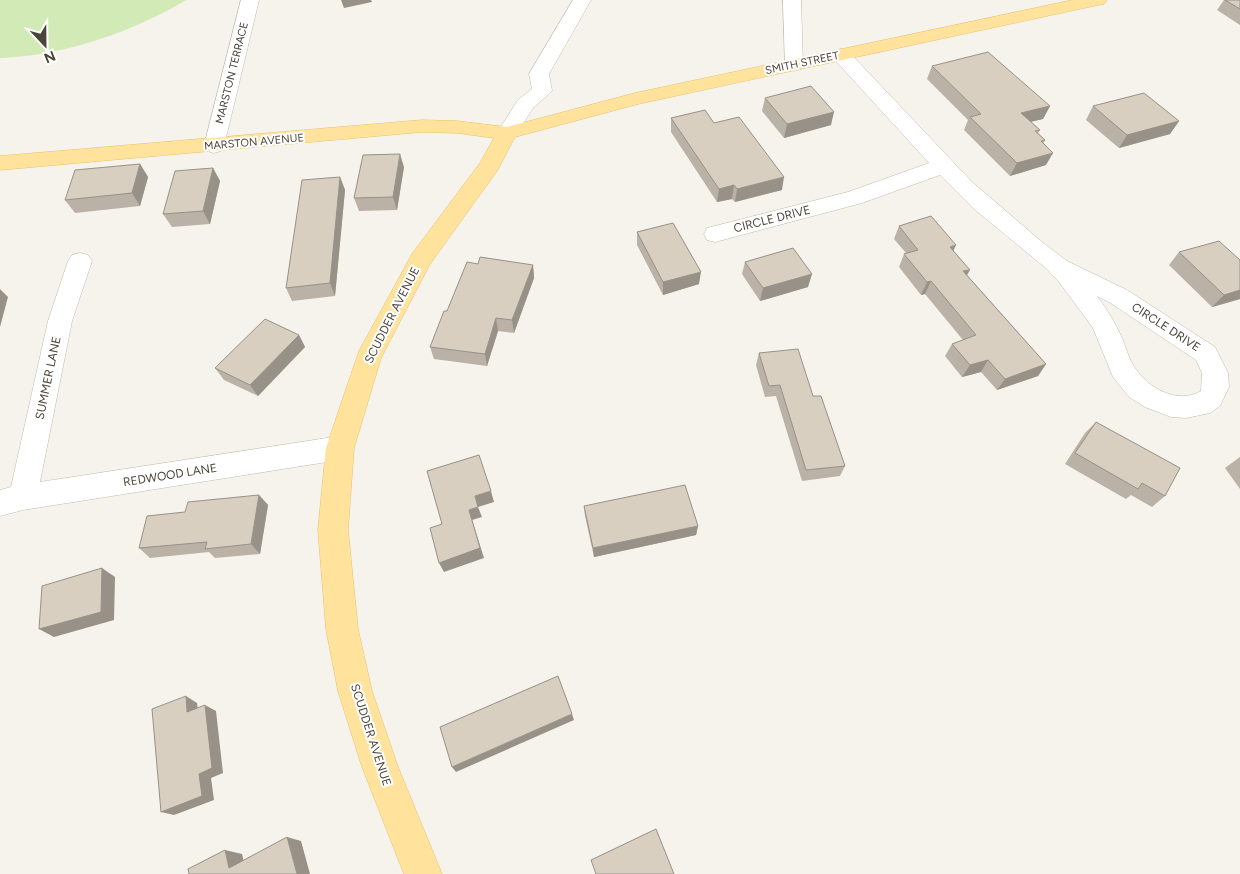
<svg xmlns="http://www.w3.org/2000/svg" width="1240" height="874" viewBox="0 0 1240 874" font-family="Figtree,sans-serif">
	<rect width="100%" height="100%" fill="#f6f3ec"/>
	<path fill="#d2eab5" d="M 0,0 L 186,0 C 133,32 62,56 0,58 Z"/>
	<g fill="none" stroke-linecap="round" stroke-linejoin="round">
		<g stroke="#c2bbae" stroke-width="1">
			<g id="minor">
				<polygon points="241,0 259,0 224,146 221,151 214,153 207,151 204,146"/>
				<polygon points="573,0 591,0 549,74 552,91 533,108 514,138 507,139 500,138 497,133 518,100 532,89 529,74"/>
				<polygon points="783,0 801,0 803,65 801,69 794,71 787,69 785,65"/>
				<path d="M 841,49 L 848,51 L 971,181 L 1042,242 L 1067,261 L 1127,290 L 1215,347 L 1228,373 L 1229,387 L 1220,406 L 1210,413 L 1186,418 L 1171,417 L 1145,407 L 1129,397 L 1113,377 L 1093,328 L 1059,282 L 1047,269 L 974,209 L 940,175 L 862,203 L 715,242 L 707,240 L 704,234 L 707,228 L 848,192 L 929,163 L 834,59 L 832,55 L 834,51 ZM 1097,296 L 1109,302 L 1196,360 L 1202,373 L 1201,391 C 1178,405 1148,388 1135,368 C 1128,358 1126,346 1121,336 C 1115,322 1106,308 1097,296 Z"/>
				<polygon points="80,253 88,255 92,261 72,321 40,482 340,436 350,440 354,448 350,456 340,460 23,510 0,516 0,490 11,487 48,321 68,261 72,255"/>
			</g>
		</g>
		<g stroke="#e6c16a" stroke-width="1">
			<polygon id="major" points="1073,0 1107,0 1104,4 1098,5 638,104 515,137 497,171 430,264 381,358 354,448 348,530 358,629 372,691 398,767 442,874 404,874 362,767 338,691 326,629 318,530 326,448 359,351 412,254 480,163 494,138 457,133 422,132 0,170 0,156 422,120 457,121 507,127 635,93"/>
		</g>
		<use href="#minor" fill="#fff" fill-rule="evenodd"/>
		<use href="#major" fill="#ffe39c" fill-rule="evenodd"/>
	</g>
	<g fill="#bab2a6">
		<polygon points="1224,0 1240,0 1240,25 1217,10"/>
		<polygon points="932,66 1050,106 1043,119 1031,122 1040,130 1038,133 1045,140 1043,144 1046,165 1010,176 964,130 968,120 927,79"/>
		<polygon points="765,98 831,125 784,138 762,111"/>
		<polygon points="1093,106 1179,121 1170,134 1119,148 1086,120"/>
		<polygon points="671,118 714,123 782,190 735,202 732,199 717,202 671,132"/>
		<polygon points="140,164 148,177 140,206 75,213 65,200"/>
		<polygon points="404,167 397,210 359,211 354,198"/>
		<polygon points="213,168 220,181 210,224 172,227 163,214"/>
		<polygon points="340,177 345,190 335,296 292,301 286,288"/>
		<polygon points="899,226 953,250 967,275 1046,364 1038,376 997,390 981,372 962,377 945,356 952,344 963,340 925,294 921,295 899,267 904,254 906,253 894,239"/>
		<polygon points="637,232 699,284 663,295 637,245"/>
		<polygon points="1179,252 1240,260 1240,299 1212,307 1169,265"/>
		<polygon points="745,262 808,287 760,301 742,274"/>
		<polygon points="478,264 533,265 534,278 514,333 498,331 487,366 434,359 430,347 447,311"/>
		<polygon points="299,335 305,347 258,396 224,380 215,368"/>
		<polygon points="759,353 813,396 845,466 840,476 802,481 776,396 765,397 756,365"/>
		<polygon points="1096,422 1165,496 1152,507 1131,495 1126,499 1065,464 1085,433"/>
		<polygon points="1240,457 1240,489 1225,468"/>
		<polygon points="259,495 268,505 260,554 215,558 209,552 150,558 139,548 185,512"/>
		<polygon points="584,506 698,526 696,535 594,557 585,516"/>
	</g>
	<g fill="#979187">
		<polygon points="341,0 371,0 372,2 344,8"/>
		<polygon points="1050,106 1043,119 1015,125 1021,113"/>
		<polygon points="834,112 831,125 784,138 787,124"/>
		<polygon points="1179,121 1170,134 1119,148 1127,135"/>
		<polygon points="1053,153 1046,165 1010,176 1017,163"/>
		<polygon points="400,154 404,167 397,210 393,197"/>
		<polygon points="140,164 148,177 140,206 132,193"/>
		<polygon points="213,168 220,181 210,224 203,211"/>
		<polygon points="340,177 345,190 335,296 330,283"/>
		<polygon points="784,177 782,190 735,202 737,189"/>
		<polygon points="734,185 732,199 717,202 719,189"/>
		<polygon points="956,245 950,258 950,247"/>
		<polygon points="533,265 534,278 514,333 512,320"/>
		<polygon points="970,270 963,282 963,271"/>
		<polygon points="701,272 699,284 663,295 663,282"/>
		<polygon points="812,274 808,287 760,301 763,288"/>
		<polygon points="931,281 925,294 921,295 927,282"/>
		<polygon points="0,289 8,297 0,327"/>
		<polygon points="1240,290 1240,299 1212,307 1224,295"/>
		<polygon points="496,318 498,331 487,366 485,354"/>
		<polygon points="299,335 305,347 258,396 250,385"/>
		<polygon points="988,360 981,372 962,377 970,365"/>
		<polygon points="1046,364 1038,376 997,390 1005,379"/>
		<polygon points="491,491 494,502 478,507 475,496"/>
		<polygon points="259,495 268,505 260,554 251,544"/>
		<polygon points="478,507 482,517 472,520 484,558 444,572 439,563 469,510"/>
		<polygon points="698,526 696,535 594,557 593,548"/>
		<polygon points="102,568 115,577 114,620 54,637 39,629"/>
		<polygon points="186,696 197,703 199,718 187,712"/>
		<polygon points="205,705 216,711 223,773 211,778 214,800 174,815 161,812"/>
		<polygon points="572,714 574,720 456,772 452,767"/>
		<polygon points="287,837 301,841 310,874 297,874"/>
		<polygon points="225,850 242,854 246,871 229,868"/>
	</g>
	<g fill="#d8cfc1" stroke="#979187">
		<polygon points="1225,0 1240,0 1240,9"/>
		<polygon points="988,52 1050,106 1021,113 1040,130 1035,131 1045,140 1041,141 1053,153 1017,163 970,117 981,114 932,66"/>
		<polygon points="811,86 834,112 787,124 765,98"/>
		<polygon points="1144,93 1179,121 1127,135 1093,106"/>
		<polygon points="705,110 714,123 739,117 784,177 737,189 734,185 719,189 671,118"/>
		<polygon points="400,154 393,197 354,198 363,155"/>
		<polygon points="140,164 132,193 65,200 75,170"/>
		<polygon points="213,168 203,211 163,214 175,171"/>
		<polygon points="340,177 330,283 286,288 302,180"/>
		<polygon points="931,216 956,245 950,247 970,270 963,271 1046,364 1005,379 988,360 970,365 952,344 976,335 931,281 927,282 904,254 918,250 899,226"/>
		<polygon points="673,223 701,272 663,282 637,232"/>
		<polygon points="1219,241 1240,260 1240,290 1224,295 1179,252"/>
		<polygon points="793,248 812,274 763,288 745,262"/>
		<polygon points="480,257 533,265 512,320 496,318 485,354 430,347 444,311 447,311 467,262 478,264"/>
		<polygon points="265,319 299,335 250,385 215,368"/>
		<polygon points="798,349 813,396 821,396 845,466 806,470 780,385 769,386 759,353"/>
		<polygon points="1096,422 1180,468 1165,496 1142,483 1138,489 1075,453"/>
		<polygon points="479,455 491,491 475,496 478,507 469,510 480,548 439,563 430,528 442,524 427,471"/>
		<polygon points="685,485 698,526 593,548 584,506"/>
		<polygon points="259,495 251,544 205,549 207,542 139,548 147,516 185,512 188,502"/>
		<polygon points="102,568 101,612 39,629 42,586"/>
		<polygon points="558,676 572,714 452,767 440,727"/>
		<polygon points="186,696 187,712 205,705 212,768 199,774 202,796 161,812 152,709"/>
		<polygon points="656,829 674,874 596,874 591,860"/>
		<polygon points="287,837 297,874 189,874 188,869 225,850 229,868"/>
	</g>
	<g text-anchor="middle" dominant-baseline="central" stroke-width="4" stroke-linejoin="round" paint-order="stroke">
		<g font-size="11" fill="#4b4439" stroke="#fff">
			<text transform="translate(802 63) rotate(-12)">SMITH STREET</text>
			<text transform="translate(232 73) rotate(-76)">MARSTON TERRACE</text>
			<text transform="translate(254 142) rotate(-5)">MARSTON AVENUE</text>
		</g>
		<g font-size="12" fill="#4b4439" stroke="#fff">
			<text transform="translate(772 219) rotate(-14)">CIRCLE DRIVE</text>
			<text transform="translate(392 315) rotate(-63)">SCUDDER AVENUE</text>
			<text transform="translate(1166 327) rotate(33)">CIRCLE DRIVE</text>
			<text transform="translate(48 378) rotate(-78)">SUMMER LANE</text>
			<text transform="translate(170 475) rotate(-9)">REDWOOD LANE</text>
			<text transform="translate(371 735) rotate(72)">SCUDDER AVENUE</text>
		</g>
	</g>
	<g transform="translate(45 45) rotate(158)" stroke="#ffffff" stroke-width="4" paint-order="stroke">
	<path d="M0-4L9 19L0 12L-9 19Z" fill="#4b4439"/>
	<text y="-8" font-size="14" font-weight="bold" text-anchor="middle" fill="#4b4439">N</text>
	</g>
</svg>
